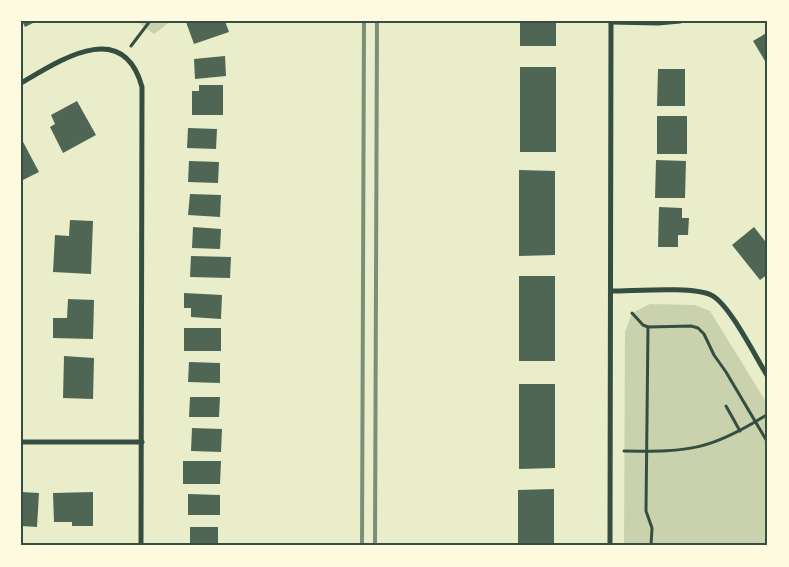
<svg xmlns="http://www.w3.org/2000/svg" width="789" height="567" viewBox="0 0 789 567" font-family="Ubuntu,sans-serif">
	<rect width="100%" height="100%" fill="#e9edc9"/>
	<g fill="#cad2ad">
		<polygon points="136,21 171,21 154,34"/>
		<polygon points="650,304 695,305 710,311 768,405 768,546 624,546 625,332 632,313"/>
	</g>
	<g fill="#4f6655">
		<polygon points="22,21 37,21 25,27"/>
		<polygon points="225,21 229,32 194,44 186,22"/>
		<rect x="520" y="21" width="36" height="25"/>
		<polygon points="768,32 768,66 753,41"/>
		<polygon points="225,56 226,76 195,79 194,59"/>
		<rect x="520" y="67" width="36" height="85"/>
		<polygon points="658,69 685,69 685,106 657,106"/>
		<polygon points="199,85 223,85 223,115 192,115 192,91 199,91"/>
		<polygon points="77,101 96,135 63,153 50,127 55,124 51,115"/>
		<rect x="657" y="116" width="30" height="38"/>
		<polygon points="188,128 217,129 216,149 187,148"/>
		<polygon points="21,138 39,172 21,181"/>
		<polygon points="656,160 686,161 685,198 655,198"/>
		<polygon points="189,161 219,162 218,183 188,182"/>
		<polygon points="519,170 555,171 555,255 519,256"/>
		<polygon points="190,194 221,195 220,217 188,215"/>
		<polygon points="659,207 682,208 682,218 689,218 688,235 678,235 678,247 658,247"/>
		<polygon points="70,220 93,221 91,274 53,272 55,235 69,236"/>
		<polygon points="193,227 221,229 220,249 192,248"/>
		<polygon points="754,227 768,245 768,274 760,280 732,245"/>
		<polygon points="191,256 231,257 230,278 190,277"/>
		<rect x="519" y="276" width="36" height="85"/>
		<polygon points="184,293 222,295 221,319 191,317 191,308 184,308"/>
		<polygon points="68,299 94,300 93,339 53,338 53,318 67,318"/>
		<rect x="184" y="328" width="37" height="23"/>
		<polygon points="64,356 94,358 93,399 63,398"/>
		<polygon points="189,362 220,363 220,383 188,382"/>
		<polygon points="519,384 555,384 555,468 519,469"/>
		<polygon points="190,397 220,397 219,417 189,417"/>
		<polygon points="192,428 222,429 221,452 191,451"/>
		<polygon points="183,461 221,461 220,484 183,484"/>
		<polygon points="554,489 554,546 518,546 518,490"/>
		<polygon points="21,492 39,493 37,527 21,526"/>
		<polygon points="93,492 93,526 72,526 72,522 54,522 53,493"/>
		<polygon points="188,494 220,495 220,515 188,515"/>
		<rect x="190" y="527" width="28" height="19"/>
	</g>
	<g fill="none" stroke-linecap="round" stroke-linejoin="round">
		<g stroke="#344e41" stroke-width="3">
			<polyline points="131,46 150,21"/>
			<polyline points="632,313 643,325 648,327"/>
			<polyline points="726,406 740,431"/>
			<path d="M 624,451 C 690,452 711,450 768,414"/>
			<polyline points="651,546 652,528 646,511 648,327 691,326 698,328 704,334 714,355 726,372 768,443"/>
		</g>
		<g stroke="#344e41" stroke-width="5">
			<polyline points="611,22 658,23 680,21"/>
			<path d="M 21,83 C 59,61 123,17 142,87 L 141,546"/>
			<path d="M 611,291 C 635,291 692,286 711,295 C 729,303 756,358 768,377"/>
			<polyline points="21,442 142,442"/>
			<polyline points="610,546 611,21"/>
		</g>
		<g stroke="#7c8e77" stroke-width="4">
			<polyline points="362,546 364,21"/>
			<polyline points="375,546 377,21"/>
		</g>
	</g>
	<rect width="789" height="567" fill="none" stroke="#fefae0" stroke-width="45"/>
	<rect x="22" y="22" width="744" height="522" fill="none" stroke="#344e41" stroke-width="2"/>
</svg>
